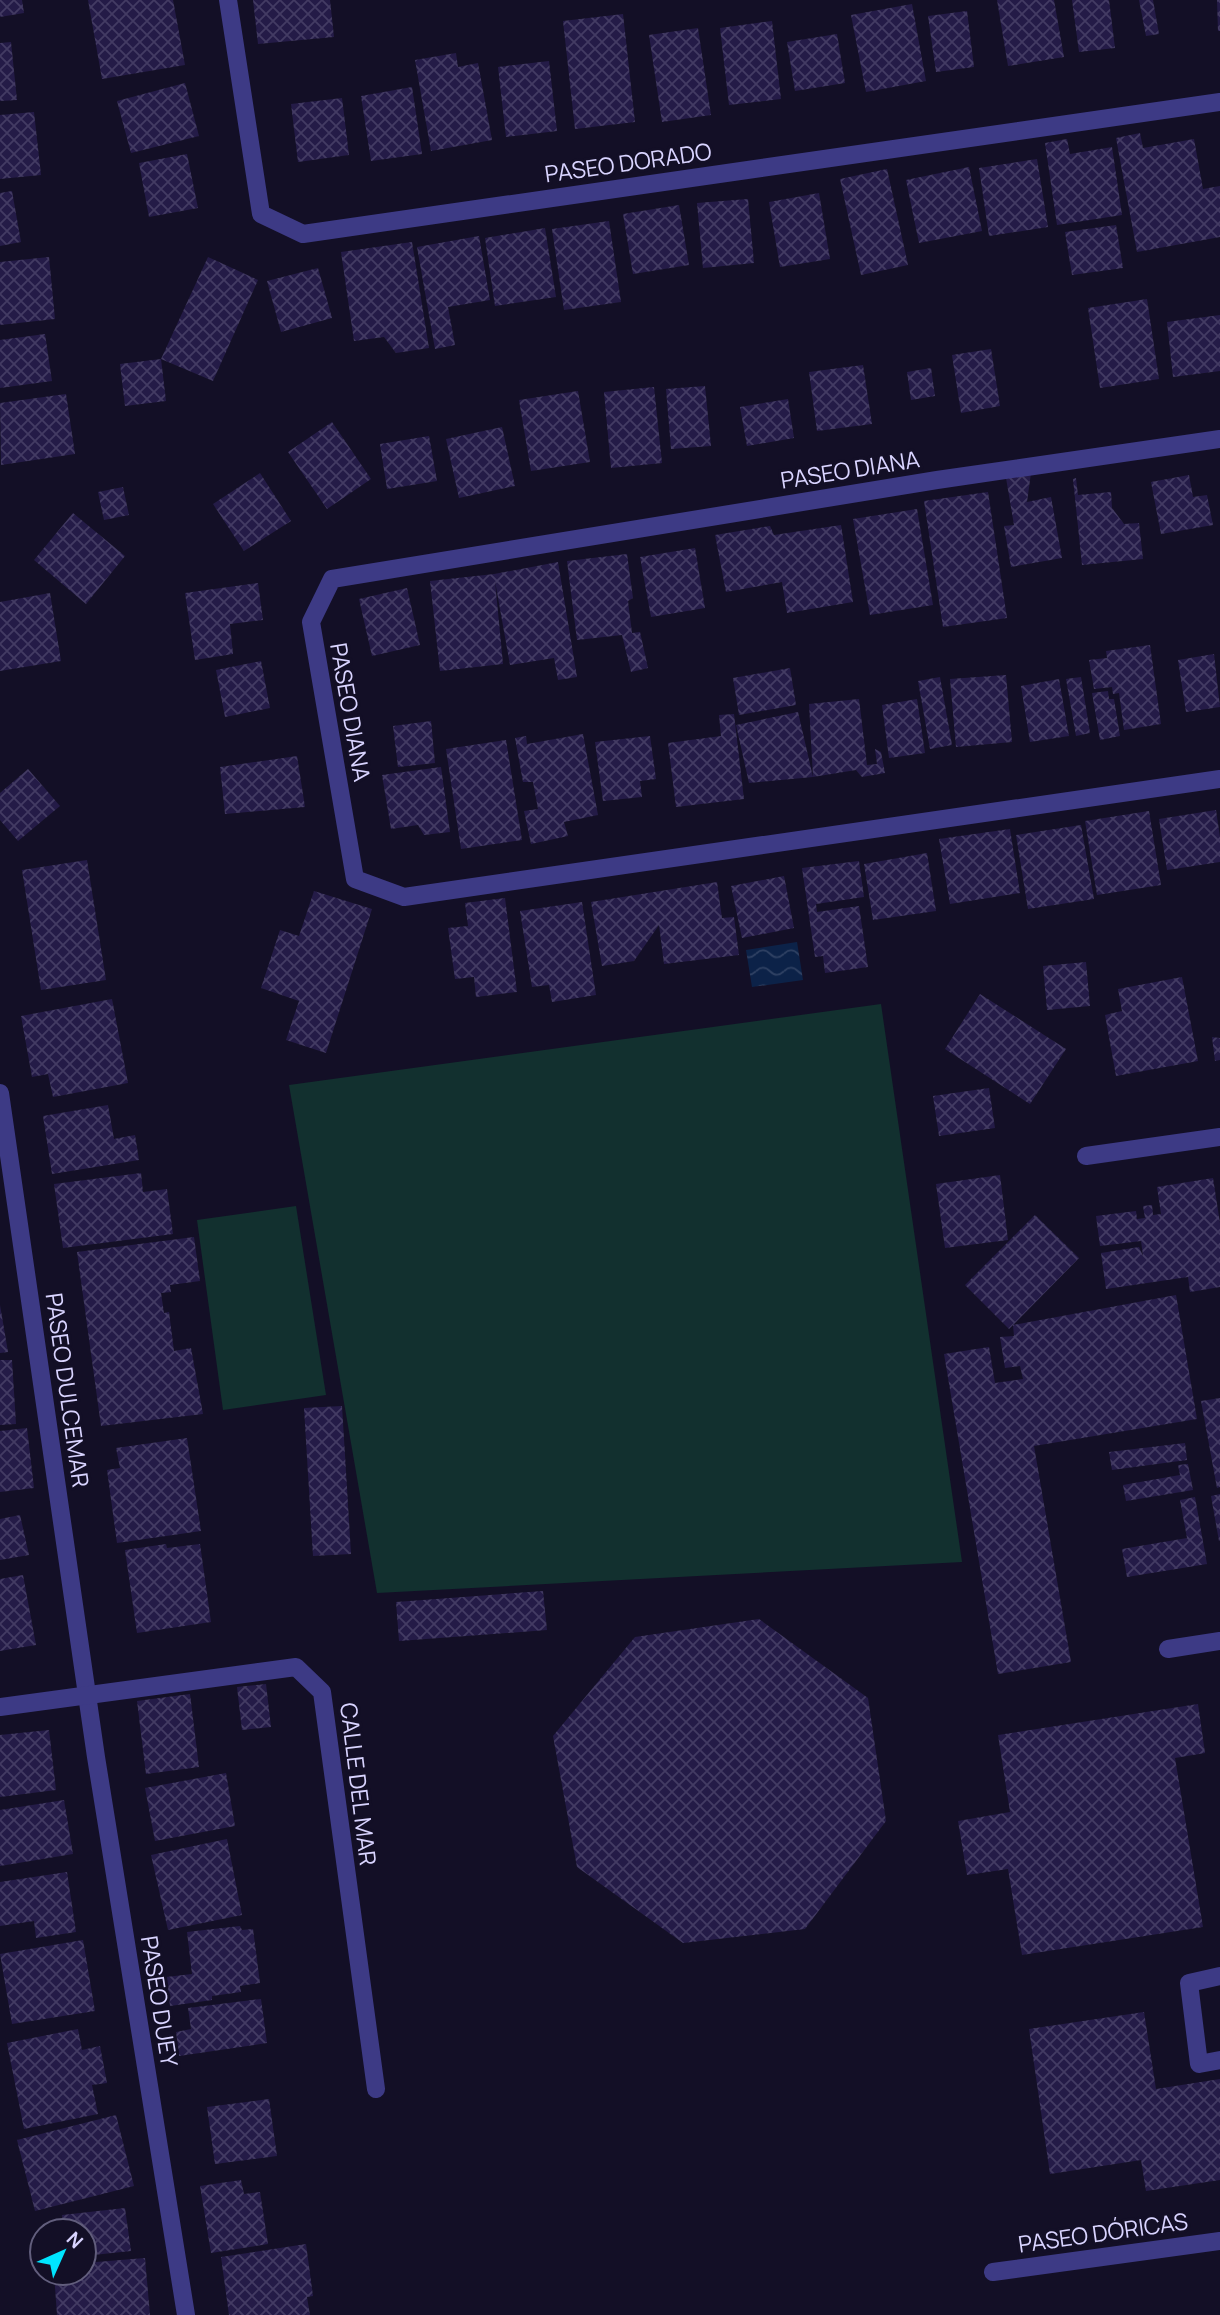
<svg xmlns="http://www.w3.org/2000/svg" width="1220" height="2315" viewBox="0 0 1220 2315" font-family="Manrope,sans-serif">
	<defs>
		<pattern id="water-waves" width="16" height="10" patternUnits="userSpaceOnUse" patternTransform="scale(1.75)"><rect width="16" height="10" fill="#0c2248"/><path d="M0 5q4-4 8 0t8 0" fill="none" stroke="#2f4163"/></pattern>
		<pattern id="building-cross-hatch" width="8" height="8" patternUnits="userSpaceOnUse" patternTransform="scale(1.75)"><rect width="8" height="8" fill="#241b47"/><path d="M0 0l8 8M0 8l8-8" fill="none" stroke="#433b63"/></pattern>
	</defs>
	<rect width="100%" height="100%" fill="#130f26"/>
	<g fill="#12302f">
		<polygon points="881,1004 962,1562 377,1593 289,1085"/>
		<polygon points="296,1206 326,1395 223,1410 197,1220"/>
	</g>
	<polygon fill="url(#water-waves)" points="797,942 803,980 752,987 746,950"/>
	<g fill="url(#building-cross-hatch)">
		<polygon points="0,0 22,0 24,13 0,17"/>
		<polygon points="88,0 173,0 185,65 102,79"/>
		<polygon points="253,0 330,0 334,37 258,44"/>
		<polygon points="997,0 1054,0 1064,57 1008,66"/>
		<polygon points="1072,0 1109,0 1115,48 1079,52"/>
		<polygon points="1139,0 1153,0 1159,34 1146,36"/>
		<polygon points="1217,0 1220,0 1220,31 1218,31"/>
		<polygon points="912,4 926,81 866,92 851,15"/>
		<polygon points="967,11 974,67 936,72 928,16"/>
		<polygon points="623,14 635,122 575,129 563,21"/>
		<polygon points="772,21 781,99 729,105 720,28"/>
		<polygon points="698,28 711,115 662,122 649,35"/>
		<polygon points="837,34 845,83 795,91 787,42"/>
		<polygon points="11,42 17,100 0,101 0,43"/>
		<polygon points="456,53 458,67 478,63 492,140 431,151 415,60"/>
		<polygon points="549,61 557,131 506,137 498,67"/>
		<polygon points="185,83 199,136 131,153 117,101"/>
		<polygon points="412,87 422,154 371,161 361,96"/>
		<polygon points="342,98 349,155 298,162 291,104"/>
		<polygon points="34,112 41,175 0,179 0,115"/>
		<polygon points="1140,133 1143,148 1194,139 1203,189 1220,186 1220,237 1137,252 1116,138"/>
		<polygon points="1067,139 1070,154 1112,147 1122,215 1057,225 1045,143"/>
		<polygon points="187,154 198,208 149,217 139,163"/>
		<polygon points="1037,159 1048,227 989,236 979,168"/>
		<polygon points="969,167 982,231 919,243 906,180"/>
		<polygon points="887,169 908,265 861,275 840,179"/>
		<polygon points="12,191 21,242 0,246 0,193"/>
		<polygon points="819,193 830,259 780,267 769,202"/>
		<polygon points="748,199 754,263 703,268 697,203"/>
		<polygon points="679,205 689,265 633,274 623,214"/>
		<polygon points="609,221 621,302 564,310 552,229"/>
		<polygon points="1116,225 1123,268 1072,275 1065,232"/>
		<polygon points="545,228 556,297 495,306 485,238"/>
		<polygon points="479,236 490,300 448,307 455,345 435,349 417,247"/>
		<polygon points="412,242 429,348 396,353 384,337 354,341 341,252"/>
		<polygon points="49,257 55,319 0,325 0,262"/>
		<polygon points="208,257 258,280 213,381 161,359"/>
		<polygon points="318,268 332,318 281,332 267,281"/>
		<polygon points="1147,299 1159,379 1100,388 1088,308"/>
		<polygon points="1220,315 1220,371 1173,377 1167,322"/>
		<polygon points="45,334 52,381 0,388 0,340"/>
		<polygon points="991,349 1000,406 961,413 952,355"/>
		<polygon points="161,359 166,401 125,406 120,364"/>
		<polygon points="863,365 872,424 817,431 809,372"/>
		<polygon points="931,368 935,396 911,400 907,372"/>
		<polygon points="705,386 711,446 671,449 666,389"/>
		<polygon points="654,387 662,463 611,468 604,392"/>
		<polygon points="578,391 590,462 531,471 519,400"/>
		<polygon points="66,394 75,454 1,465 0,403"/>
		<polygon points="788,399 794,438 747,446 740,407"/>
		<polygon points="332,422 371,479 327,509 288,452"/>
		<polygon points="502,427 515,486 459,498 446,439"/>
		<polygon points="429,436 437,481 387,489 380,444"/>
		<polygon points="260,473 291,521 244,551 213,504"/>
		<polygon points="1031,473 1027,502 1051,497 1062,558 1011,567 1004,526 1014,525 1006,478"/>
		<polygon points="1189,475 1193,497 1207,495 1213,525 1161,534 1151,482"/>
		<polygon points="1076,478 1078,495 1111,492 1112,508 1124,524 1139,523 1143,559 1082,565 1073,479"/>
		<polygon points="123,487 129,515 104,520 98,492"/>
		<polygon points="988,492 1007,618 943,627 924,501"/>
		<polygon points="917,509 933,605 870,615 853,519"/>
		<polygon points="73,513 125,556 86,604 34,560"/>
		<polygon points="841,525 853,602 787,613 782,582 726,592 715,535 770,526 774,535"/>
		<polygon points="695,548 705,608 651,617 640,557"/>
		<polygon points="627,554 633,598 628,601 632,633 640,632 648,668 631,672 622,635 577,640 567,561"/>
		<polygon points="558,562 577,677 558,680 554,658 510,665 495,581 503,664 440,671 430,581 494,574"/>
		<polygon points="258,583 263,620 230,624 233,654 195,660 185,593"/>
		<polygon points="407,588 420,645 372,656 359,599"/>
		<polygon points="50,593 61,661 0,671 0,602"/>
		<polygon points="1150,645 1161,724 1124,730 1119,693 1113,694 1112,687 1094,689 1089,660 1107,658 1106,651"/>
		<polygon points="1214,654 1220,707 1186,712 1178,660"/>
		<polygon points="261,661 270,708 225,717 216,670"/>
		<polygon points="790,668 796,705 739,715 733,678"/>
		<polygon points="1006,675 1012,742 956,747 950,679"/>
		<polygon points="940,677 952,745 930,749 918,681"/>
		<polygon points="1081,677 1090,733 1076,736 1066,679"/>
		<polygon points="1059,679 1069,736 1030,742 1021,686"/>
		<polygon points="1108,691 1109,699 1114,699 1120,736 1100,740 1092,693"/>
		<polygon points="859,699 867,765 877,764 875,749 881,752 885,773 862,777 856,770 813,777 809,704"/>
		<polygon points="917,699 925,753 889,758 882,705"/>
		<polygon points="798,712 813,777 749,783 736,725"/>
		<polygon points="734,714 744,799 676,807 668,743 721,736 719,715"/>
		<polygon points="431,721 435,763 398,767 393,726"/>
		<polygon points="583,734 598,815 564,822 568,836 531,844 524,811 538,809 533,782 523,782 515,738 526,736 527,744"/>
		<polygon points="650,736 656,779 640,781 642,797 603,801 595,742"/>
		<polygon points="506,740 522,840 461,849 446,749"/>
		<polygon points="297,756 305,807 225,814 220,767"/>
		<polygon points="441,767 450,832 424,835 418,825 391,829 382,775"/>
		<polygon points="28,769 60,806 18,841 0,820 0,793"/>
		<polygon points="1216,810 1220,837 1220,862 1167,870 1159,819"/>
		<polygon points="1149,811 1161,885 1097,895 1085,821"/>
		<polygon points="1081,825 1094,899 1028,909 1016,835"/>
		<polygon points="1010,829 1020,893 950,904 939,839"/>
		<polygon points="927,853 936,911 873,920 864,864"/>
		<polygon points="87,860 106,980 41,990 22,870"/>
		<polygon points="859,861 864,897 816,904 817,912 859,906 868,967 825,973 823,956 815,957 802,868"/>
		<polygon points="784,876 794,928 742,938 731,886"/>
		<polygon points="717,882 722,918 734,917 739,955 664,964 659,925 634,961 602,966 591,902"/>
		<polygon points="314,891 372,909 326,1053 286,1040 299,1001 261,988 280,930 299,936"/>
		<polygon points="505,898 517,992 476,997 474,977 455,979 448,928 468,926 465,903"/>
		<polygon points="582,902 596,995 552,1002 549,985 532,987 520,911"/>
		<polygon points="1086,962 1090,1006 1047,1010 1043,966"/>
		<polygon points="1182,977 1198,1061 1116,1076 1105,1015 1122,1011 1118,989"/>
		<polygon points="980,994 1066,1049 1030,1104 945,1049"/>
		<polygon points="112,999 128,1083 53,1097 48,1074 32,1077 21,1016"/>
		<polygon points="1212,1037 1220,1038 1220,1060 1215,1061"/>
		<polygon points="989,1088 995,1128 939,1136 933,1096"/>
		<polygon points="108,1105 114,1139 135,1135 139,1160 52,1174 43,1116"/>
		<polygon points="141,1173 143,1192 167,1189 173,1234 63,1248 54,1184"/>
		<polygon points="1000,1175 1008,1240 945,1248 936,1184"/>
		<polygon points="1213,1178 1220,1223 1220,1287 1190,1292 1188,1277 1106,1289 1101,1253 1139,1247 1143,1256 1141,1241 1100,1246 1096,1216 1136,1211 1137,1219 1145,1218 1143,1206 1152,1205 1153,1215 1161,1214 1157,1187"/>
		<polygon points="1035,1215 1079,1258 1013,1325 1176,1295 1197,1419 1034,1446 1071,1662 998,1674 944,1354 989,1347 995,1383 1023,1379 1020,1366 1005,1368 1000,1337 1014,1336 1013,1325 1009,1329 965,1285"/>
		<polygon points="194,1237 200,1281 170,1285 171,1292 161,1293 164,1313 169,1312 174,1351 191,1348 203,1414 101,1426 77,1252"/>
		<polygon points="0,1305 8,1352 0,1353"/>
		<polygon points="0,1360 12,1360 16,1424 0,1425"/>
		<polygon points="1220,1398 1220,1487 1217,1488 1201,1401"/>
		<polygon points="342,1406 351,1554 313,1556 304,1408"/>
		<polygon points="27,1428 34,1488 0,1492 0,1431"/>
		<polygon points="187,1438 201,1531 117,1543 107,1470 120,1468 116,1448"/>
		<polygon points="1185,1443 1187,1460 1112,1470 1109,1452"/>
		<polygon points="1188,1464 1193,1490 1126,1501 1123,1485 1180,1475 1178,1465"/>
		<polygon points="1220,1494 1220,1540 1219,1541 1211,1496"/>
		<polygon points="1195,1497 1207,1564 1127,1577 1122,1549 1187,1538 1180,1500"/>
		<polygon points="20,1515 29,1555 0,1560 0,1519"/>
		<polygon points="166,1544 167,1548 200,1544 211,1622 137,1633 125,1550"/>
		<polygon points="23,1575 36,1645 0,1651 0,1579"/>
		<polygon points="543,1591 547,1630 399,1641 396,1602"/>
		<polygon points="759,1619 868,1698 886,1821 805,1929 683,1943 577,1867 553,1736 635,1637"/>
		<polygon points="266,1684 271,1727 242,1730 237,1687"/>
		<polygon points="190,1694 199,1767 146,1774 137,1701"/>
		<polygon points="1198,1704 1205,1753 1175,1758 1203,1927 1022,1955 1008,1869 967,1875 958,1821 1010,1812 998,1735"/>
		<polygon points="49,1730 56,1790 0,1797 0,1735"/>
		<polygon points="226,1773 235,1826 155,1841 145,1788"/>
		<polygon points="64,1800 73,1854 0,1866 0,1810"/>
		<polygon points="227,1839 242,1915 168,1930 151,1855"/>
		<polygon points="67,1872 76,1932 36,1938 34,1921 0,1926 0,1882"/>
		<polygon points="240,1926 242,1930 253,1929 260,1983 240,1986 241,1992 212,1996 212,2000 170,2006 166,1977 192,1974 187,1932"/>
		<polygon points="83,1940 95,2011 12,2024 0,1954"/>
		<polygon points="261,1999 267,2043 179,2056 176,2032 191,2029 188,2008"/>
		<polygon points="1144,2012 1156,2089 1220,2079 1220,2180 1146,2191 1141,2160 1050,2174 1029,2029"/>
		<polygon points="78,2029 82,2050 100,2046 107,2083 92,2085 98,2114 24,2129 7,2043"/>
		<polygon points="269,2099 277,2156 215,2164 207,2107"/>
		<polygon points="116,2115 134,2186 35,2211 17,2140"/>
		<polygon points="241,2180 244,2194 260,2192 268,2244 211,2253 200,2186"/>
		<polygon points="125,2208 131,2251 84,2256 84,2231 64,2231 62,2215"/>
		<polygon points="306,2244 313,2296 307,2297 310,2315 229,2315 221,2257"/>
		<polygon points="145,2258 150,2315 57,2315 54,2273 84,2273 84,2263"/>
	</g>
	<g fill="none" stroke-linecap="round" stroke-linejoin="round">
		<polyline stroke="#3d3a85" stroke-width="18" points="1220,1976 1189,1983 1199,2064 1220,2060"/>
		<g stroke="#3d3a85" stroke-width="18">
			<polyline points="228,0 261,214 303,234 1220,102"/>
			<polyline points="1220,439 937,480 332,579 311,622 355,879 404,897 1220,779"/>
			<polyline points="0,1093 96,1757 186,2315"/>
			<polyline points="1086,1156 1220,1137"/>
			<polyline points="1168,1649 1220,1641"/>
			<polyline points="0,1707 296,1667 322,1692 376,2089"/>
			<polyline points="993,2272 1220,2241"/>
		</g>
	</g>
	<g text-anchor="middle" dominant-baseline="central" stroke-width="6" stroke-linejoin="round" paint-order="stroke">
		<g font-size="23" fill="#d9d4ff" stroke="#130f26">
			<text transform="translate(628 162) rotate(-8)">PASEO DORADO</text>
			<text transform="translate(850 469) rotate(-9)">PASEO DIANA</text>
			<text transform="translate(351 712) rotate(80)">PASEO DIANA</text>
			<text transform="translate(68 1390) rotate(82)">PASEO DULCEMAR</text>
			<text transform="translate(359 1784) rotate(83)">CALLE DEL MAR</text>
			<text transform="translate(160 2001) rotate(81)">PASEO DUEY</text>
			<text transform="translate(1103 2232) rotate(-8)">PASEO DÓRICAS</text>
		</g>
	</g>
	<g transform="translate(63 2252) rotate(45)"><circle r="33" fill="#130f26" stroke="#625e7d" stroke-width="2"/>
	<path d="M0-5L12 26L0 18L-12 26Z" fill="#00e5ff"/>
	<text y="-10" font-size="19" font-weight="bold" text-anchor="middle" fill="#d9d4ff">N</text>
	</g>
</svg>
